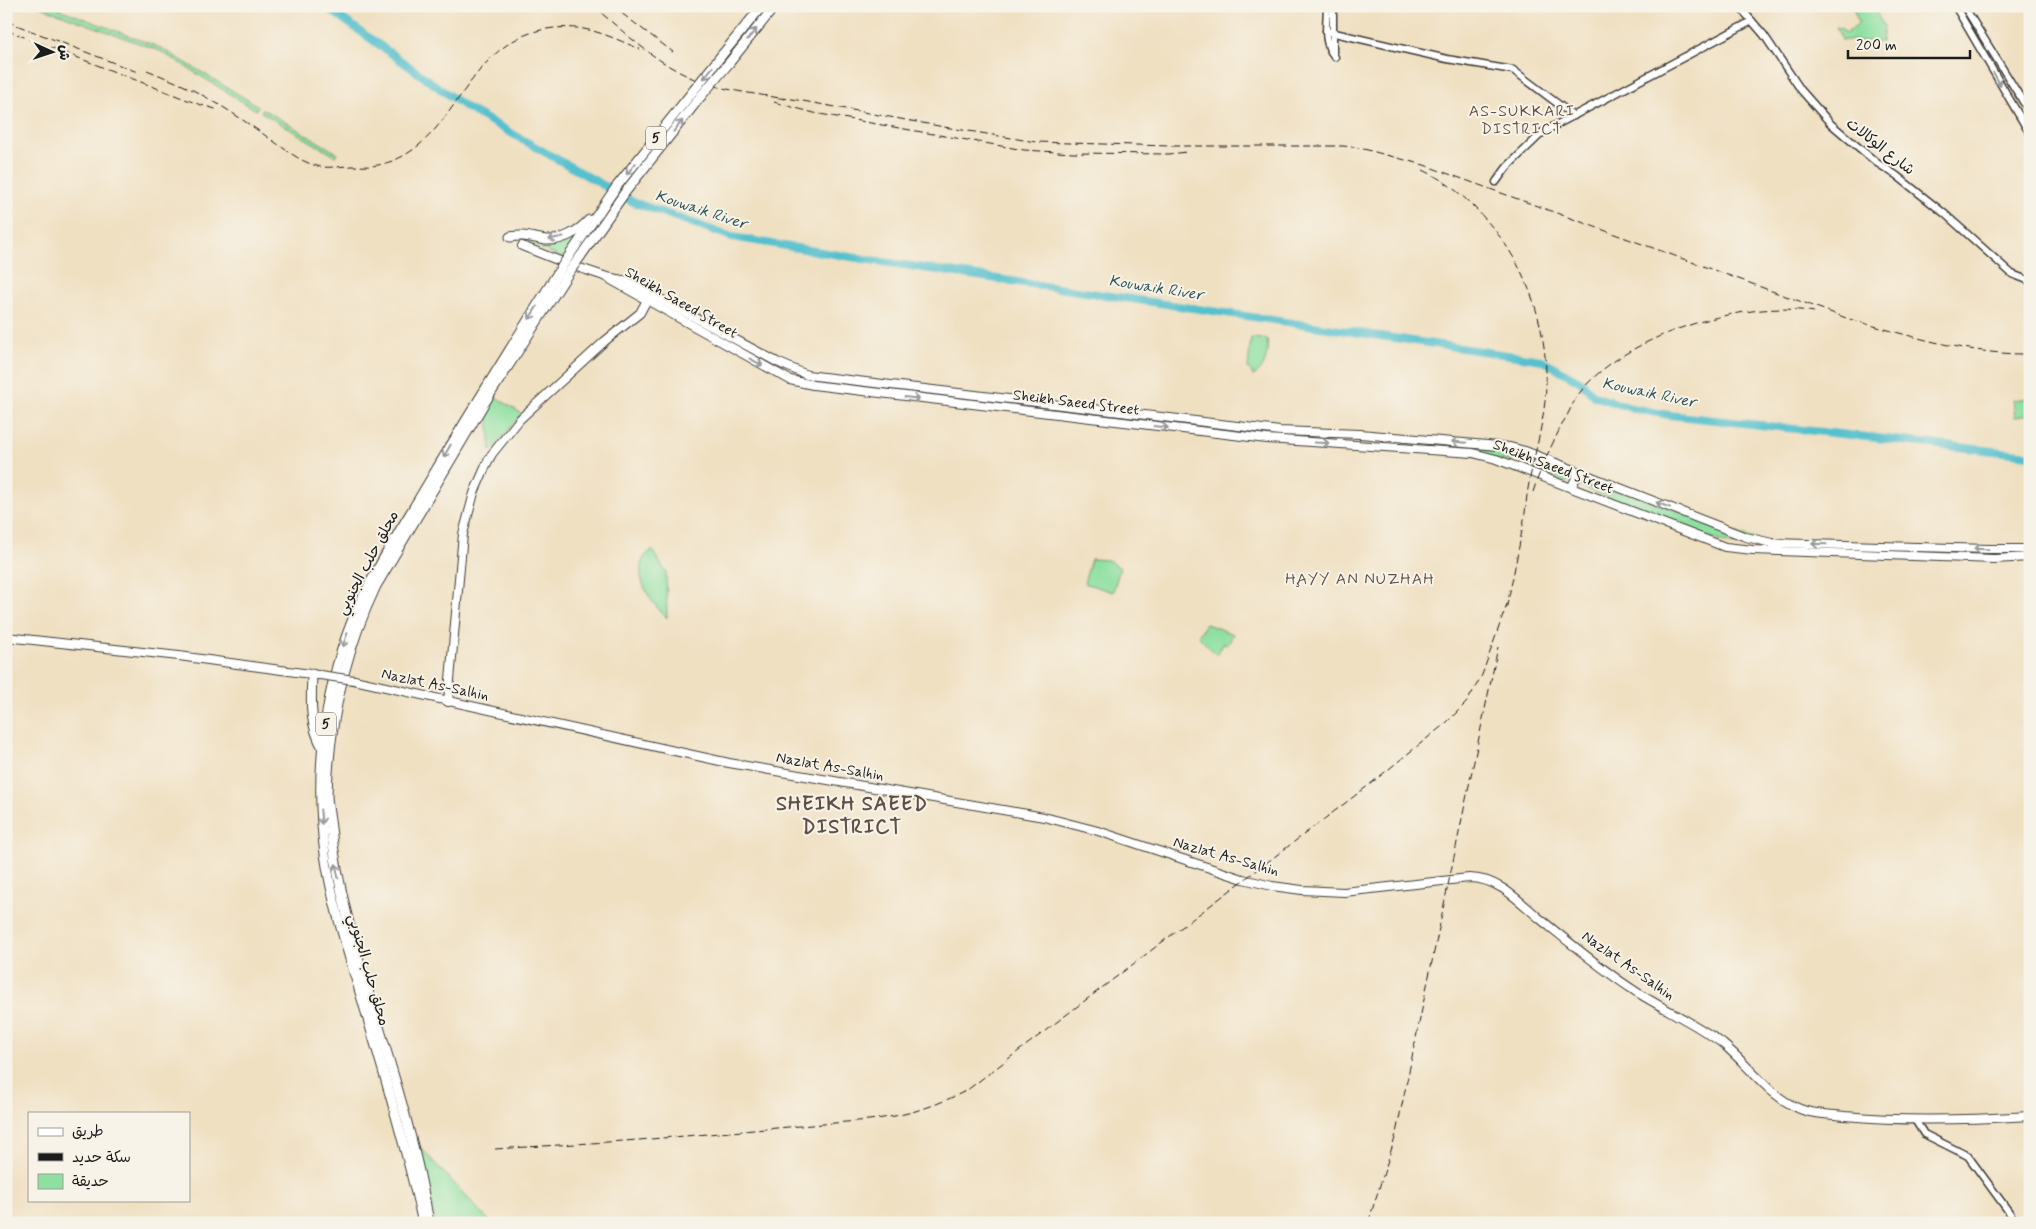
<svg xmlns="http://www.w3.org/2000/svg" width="2036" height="1229" viewBox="0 0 2036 1229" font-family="Mynerve,'Playpen Sans Arabic',sans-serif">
	<rect width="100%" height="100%" fill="#f7f3e8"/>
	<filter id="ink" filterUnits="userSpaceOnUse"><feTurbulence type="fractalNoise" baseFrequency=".02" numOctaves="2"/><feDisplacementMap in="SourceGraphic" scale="10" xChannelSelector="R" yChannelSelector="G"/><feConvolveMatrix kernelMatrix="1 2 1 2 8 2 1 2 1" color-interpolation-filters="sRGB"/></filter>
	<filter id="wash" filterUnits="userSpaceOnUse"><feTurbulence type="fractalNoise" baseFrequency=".0096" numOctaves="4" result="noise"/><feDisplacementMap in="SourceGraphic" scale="20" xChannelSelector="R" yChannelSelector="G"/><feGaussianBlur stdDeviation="1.12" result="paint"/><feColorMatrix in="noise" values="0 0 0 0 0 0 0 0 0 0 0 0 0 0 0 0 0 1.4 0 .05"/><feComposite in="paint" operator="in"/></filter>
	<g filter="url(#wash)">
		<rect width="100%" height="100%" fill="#f0e0c2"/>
		<g fill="#8ee0a1" stroke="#557e5e">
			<polygon points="38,6 51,6 161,48 258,106 256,110 160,51"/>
			<polygon points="1852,6 1872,6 1884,26 1882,42 1842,40 1836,27 1841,28 1845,34 1859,23"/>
			<polygon points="263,109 337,153 335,156 261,112"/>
			<polygon points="584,229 563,258 526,243 526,241 544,243"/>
			<path d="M 1251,338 L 1267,339 C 1269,352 1265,371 1253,376 L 1251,371 L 1248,368 Z"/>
			<polygon points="496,397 522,414 491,451 488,413"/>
			<polygon points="2030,398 2030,415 2015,417 2013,400"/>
			<polygon points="1410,442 1514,451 1512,462 1410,446"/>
			<polygon points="1546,462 1572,472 1573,475 1567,483 1542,474"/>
			<polygon points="1584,476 1767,544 2030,550 2030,553 1998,555 1951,554 1730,544 1712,539 1579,486 1578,482 1580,478"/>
			<path d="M 652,550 L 666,572 L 667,618 C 654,606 635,581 642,562 C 643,557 648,553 652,550 Z"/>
			<polygon points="1091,559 1108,560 1120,568 1113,592 1084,583"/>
			<polygon points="1206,624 1233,634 1228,645 1223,643 1217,655 1198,636"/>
			<polygon points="417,1144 491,1223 435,1223 432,1202"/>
		</g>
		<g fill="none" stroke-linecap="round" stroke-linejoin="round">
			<polyline stroke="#54c0ce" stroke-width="8" points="325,6 467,108 633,202 732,237 863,259 1542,360 1581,382 1594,396 1631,408 1669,415 2030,455"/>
		</g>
	</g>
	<g filter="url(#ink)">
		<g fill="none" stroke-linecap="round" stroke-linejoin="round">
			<g stroke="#3c3935" stroke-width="9">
				<g id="minor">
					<path d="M 1327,6 C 1327,23 1322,44 1335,57"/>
					<polyline points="1739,6 1764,35 1801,90 1831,124 1877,163 1896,175 1945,214 2012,274 2030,281"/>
					<polyline points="1955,6 2030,134"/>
					<polyline points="1964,6 2030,113"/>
					<polyline points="1326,31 1447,59 1513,70 1574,116"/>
					<polyline points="1333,53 1333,6"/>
					<polyline points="1496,182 1507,167 1543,132 1752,21"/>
					<polyline points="1915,1120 1924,1134 1968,1156 2017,1223"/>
				</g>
			</g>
			<g stroke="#3c3935" stroke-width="10">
				<g id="major">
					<polyline points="522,246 560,261"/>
					<polyline points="580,268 607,277 627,281 777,362 807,375 1280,431 1360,434 1510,447 1525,451 1746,537 1772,543 1989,549 2030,549"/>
					<polyline points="611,280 790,380 813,385 1267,439 1473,453 1496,459 1725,547 1753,550 1994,559 2030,557"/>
					<polyline points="1571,488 1579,472"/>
					<polyline points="6,637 179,656 318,675"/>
					<path d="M 354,680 L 729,763 L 1044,817 L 1098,831 L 1243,879 L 1272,886 L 1302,890 L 1344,892 L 1469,878 C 1498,878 1518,900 1539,918 C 1570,943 1602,970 1635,991 C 1663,1009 1697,1024 1723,1044 C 1749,1065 1768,1096 1800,1109 C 1814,1115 1830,1114 1845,1116 C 1907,1122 1968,1120 2030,1116"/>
					<polyline points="448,702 463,534 474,493 487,463 492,454 520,419 605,341 640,313 649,296"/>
				</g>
			</g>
			<g stroke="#3c3935" stroke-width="11">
				<g id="highway">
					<polyline points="721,56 762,6"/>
					<polyline points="729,63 775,6"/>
					<path d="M 510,237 C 526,234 530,238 546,240 C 562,241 578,232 589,220"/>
					<polyline points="571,253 617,186 694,90"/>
					<polyline points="580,257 626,191 701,96"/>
					<path d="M 312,674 C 311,701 309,724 323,748"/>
					<path d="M 423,1223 C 406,1147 384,1073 362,999 C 348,951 332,904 325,854 C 314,772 324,684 358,607 C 378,564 405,523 429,482 C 471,411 515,341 559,271"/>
					<path d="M 429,1223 C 415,1135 385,1049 360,964 C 347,919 336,875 331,828 C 330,817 327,805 327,794 C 329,723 345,651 376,586 L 485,402 L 567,275"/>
				</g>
			</g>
			<use href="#minor" stroke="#fff" stroke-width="6"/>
			<use href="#major" stroke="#fff" stroke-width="8"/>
			<use href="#highway" stroke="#fff" stroke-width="9"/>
			<g stroke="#1c1c1c" stroke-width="1" stroke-dasharray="8 4" stroke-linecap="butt">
				<path d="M 593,6 C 624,32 655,62 692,78 C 722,91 753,93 785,99"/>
				<polyline points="612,6 673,52"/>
				<polyline points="6,21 140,73"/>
				<polyline points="6,30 198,104 219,110"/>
				<path d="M 147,70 C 166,78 185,85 202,95 C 225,107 247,123 269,138 C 285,149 301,163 321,167 C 331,168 342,166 351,166 C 360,166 369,167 378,165 C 465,148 462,19 576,28 C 599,30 620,41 640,49"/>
				<path d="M 779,98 L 792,99 L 944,127 L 1036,142 L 1169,146 L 1343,146 L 1360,148 L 1424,165 L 1849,319 C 1907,335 1969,355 2030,354"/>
				<polyline points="774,102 814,113 1024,150 1073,153 1169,154 1187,152"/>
				<path d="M 1423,170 C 1451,183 1473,204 1493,228 C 1532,275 1551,340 1545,401 C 1542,429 1534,456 1529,483 C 1526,497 1526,511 1523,525 C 1518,553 1512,582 1506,610"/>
				<path d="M 1533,492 C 1541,466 1553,442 1565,419 C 1570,411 1573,402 1578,395 C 1621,336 1745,298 1814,312"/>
				<path d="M 495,1149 L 639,1140 L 869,1120 C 909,1115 930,1108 966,1091 L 1369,785 L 1446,723 L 1467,702 L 1482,675 L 1507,604"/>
				<polyline points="1368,1223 1395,1138 1498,647"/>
			</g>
			<g stroke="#3c3935" stroke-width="10" stroke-linecap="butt">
				<polyline id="major-bridge" points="320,675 354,680"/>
			</g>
			<g stroke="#3c3935" stroke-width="11" stroke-linecap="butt">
				<g id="highway-bridge">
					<polyline points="694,90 721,56"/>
					<polyline points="701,96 729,63"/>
					<polyline points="559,271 571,253"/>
					<polyline points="567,275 580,257"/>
				</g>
			</g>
			<use href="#major-bridge" stroke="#fff" stroke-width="8"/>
			<use href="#highway-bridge" stroke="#fff" stroke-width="9"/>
		</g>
		<defs><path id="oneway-shaft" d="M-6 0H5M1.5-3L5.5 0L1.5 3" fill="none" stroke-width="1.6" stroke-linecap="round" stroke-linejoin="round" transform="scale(1.25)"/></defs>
		<g stroke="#999">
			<use href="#oneway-shaft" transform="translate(752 34) rotate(-51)"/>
			<use href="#oneway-shaft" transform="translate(708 73) rotate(128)"/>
			<use href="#oneway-shaft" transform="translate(1997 79) rotate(60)"/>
			<use href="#oneway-shaft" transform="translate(678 126) rotate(-51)"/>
			<use href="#oneway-shaft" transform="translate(631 169) rotate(129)"/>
			<use href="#oneway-shaft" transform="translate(556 238) rotate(169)"/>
			<use href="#oneway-shaft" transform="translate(533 313) rotate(122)"/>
			<use href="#oneway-shaft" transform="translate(756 362) rotate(28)"/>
			<use href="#oneway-shaft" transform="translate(912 398) rotate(7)"/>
			<use href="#oneway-shaft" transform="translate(1161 427) rotate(7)"/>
			<use href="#oneway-shaft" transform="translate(1459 442) rotate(-175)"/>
			<use href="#oneway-shaft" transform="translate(1322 443) rotate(3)"/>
			<use href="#oneway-shaft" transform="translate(447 451) rotate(120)"/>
			<use href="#oneway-shaft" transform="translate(1663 505) rotate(-159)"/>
			<use href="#oneway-shaft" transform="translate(1819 544) rotate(-178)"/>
			<use href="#oneway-shaft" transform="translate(1981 549) rotate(-178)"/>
			<use href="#oneway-shaft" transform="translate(345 640) rotate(109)"/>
			<use href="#oneway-shaft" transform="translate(321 817) rotate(84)"/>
			<use href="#oneway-shaft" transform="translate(337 871) rotate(-100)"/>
		</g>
	</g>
	<g text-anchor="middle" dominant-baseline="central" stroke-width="4" stroke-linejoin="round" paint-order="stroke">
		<g fill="#f7f3e8" stroke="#5e5c59" stroke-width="1">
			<rect x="646" y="126.5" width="20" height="23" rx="4"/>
			<rect x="316" y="712.5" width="20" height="23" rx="4"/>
		</g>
		<g font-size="14" font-weight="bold" fill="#1c1c1c">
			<text x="656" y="138">5</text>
			<text x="326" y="724">5</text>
		</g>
		<g font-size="15" fill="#1c1c1c" stroke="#f7f3e8">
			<text transform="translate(1880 147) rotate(38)">شارع الوكالات</text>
			<text transform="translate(681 303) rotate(30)">Sheikh Saeed Street</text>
			<text transform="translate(1076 403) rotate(7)">Sheikh Saeed Street</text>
			<text transform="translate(1553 467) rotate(21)">Sheikh Saeed Street</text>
			<text transform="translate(368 563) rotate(-62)">محلق حلب الجنوبي</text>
			<text transform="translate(435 685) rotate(12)">Nazlat As-Salhin</text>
			<text transform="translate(830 767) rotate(10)">Nazlat As-Salhin</text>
			<text transform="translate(1226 857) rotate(16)">Nazlat As-Salhin</text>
			<text transform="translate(1628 966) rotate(35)">Nazlat As-Salhin</text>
			<text transform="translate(368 970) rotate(74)">محلق حلب الجنوبي</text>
		</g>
		<g font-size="16" letter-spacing="1" fill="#615048" stroke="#f7f3e8">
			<text x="1522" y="111">AS-SUKKARI<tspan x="1522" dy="18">DISTRICT</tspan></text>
			<text x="1360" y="579">ḨAYY AN NUZHAH</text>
		</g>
		<g font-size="16" font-style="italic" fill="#30555a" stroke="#f7f3e8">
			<text transform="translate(701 210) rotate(18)">Kouwaik River</text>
			<text transform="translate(1156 288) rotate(9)">Kouwaik River</text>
			<text transform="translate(1649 393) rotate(12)">Kouwaik River</text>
		</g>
		<g font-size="20" font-weight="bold" letter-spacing="1" fill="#615048" stroke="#f7f3e8">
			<text x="852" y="804">SHEIKH SAEED<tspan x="852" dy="23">DISTRICT</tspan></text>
		</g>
	</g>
	<rect width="2036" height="1229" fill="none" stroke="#f7f3e8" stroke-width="25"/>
	<rect x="28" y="1112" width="162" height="90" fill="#f7f3e8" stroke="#9f9d96"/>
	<rect x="38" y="1128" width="25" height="8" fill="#ffffff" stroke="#9f9d96"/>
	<text x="72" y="1136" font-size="15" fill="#1c1c1c">طريق</text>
	<rect x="38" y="1153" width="25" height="8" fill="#1c1c1c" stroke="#9f9d96"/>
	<text x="72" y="1162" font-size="15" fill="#1c1c1c">سكة حديد</text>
	<rect x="38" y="1174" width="25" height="15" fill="#8ee0a1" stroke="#9f9d96"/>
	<text x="72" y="1186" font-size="15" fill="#1c1c1c">حديقة</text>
	<g transform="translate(52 52) rotate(93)" stroke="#f7f3e8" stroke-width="4" paint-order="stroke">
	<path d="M0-4L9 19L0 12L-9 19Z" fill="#1c1c1c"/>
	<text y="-8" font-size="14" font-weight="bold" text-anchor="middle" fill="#1c1c1c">ش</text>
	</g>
	<path d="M1848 50v8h122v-8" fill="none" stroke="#1c1c1c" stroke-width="2.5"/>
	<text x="1856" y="50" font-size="15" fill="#1c1c1c" stroke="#f7f3e8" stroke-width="4" paint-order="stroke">200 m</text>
</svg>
